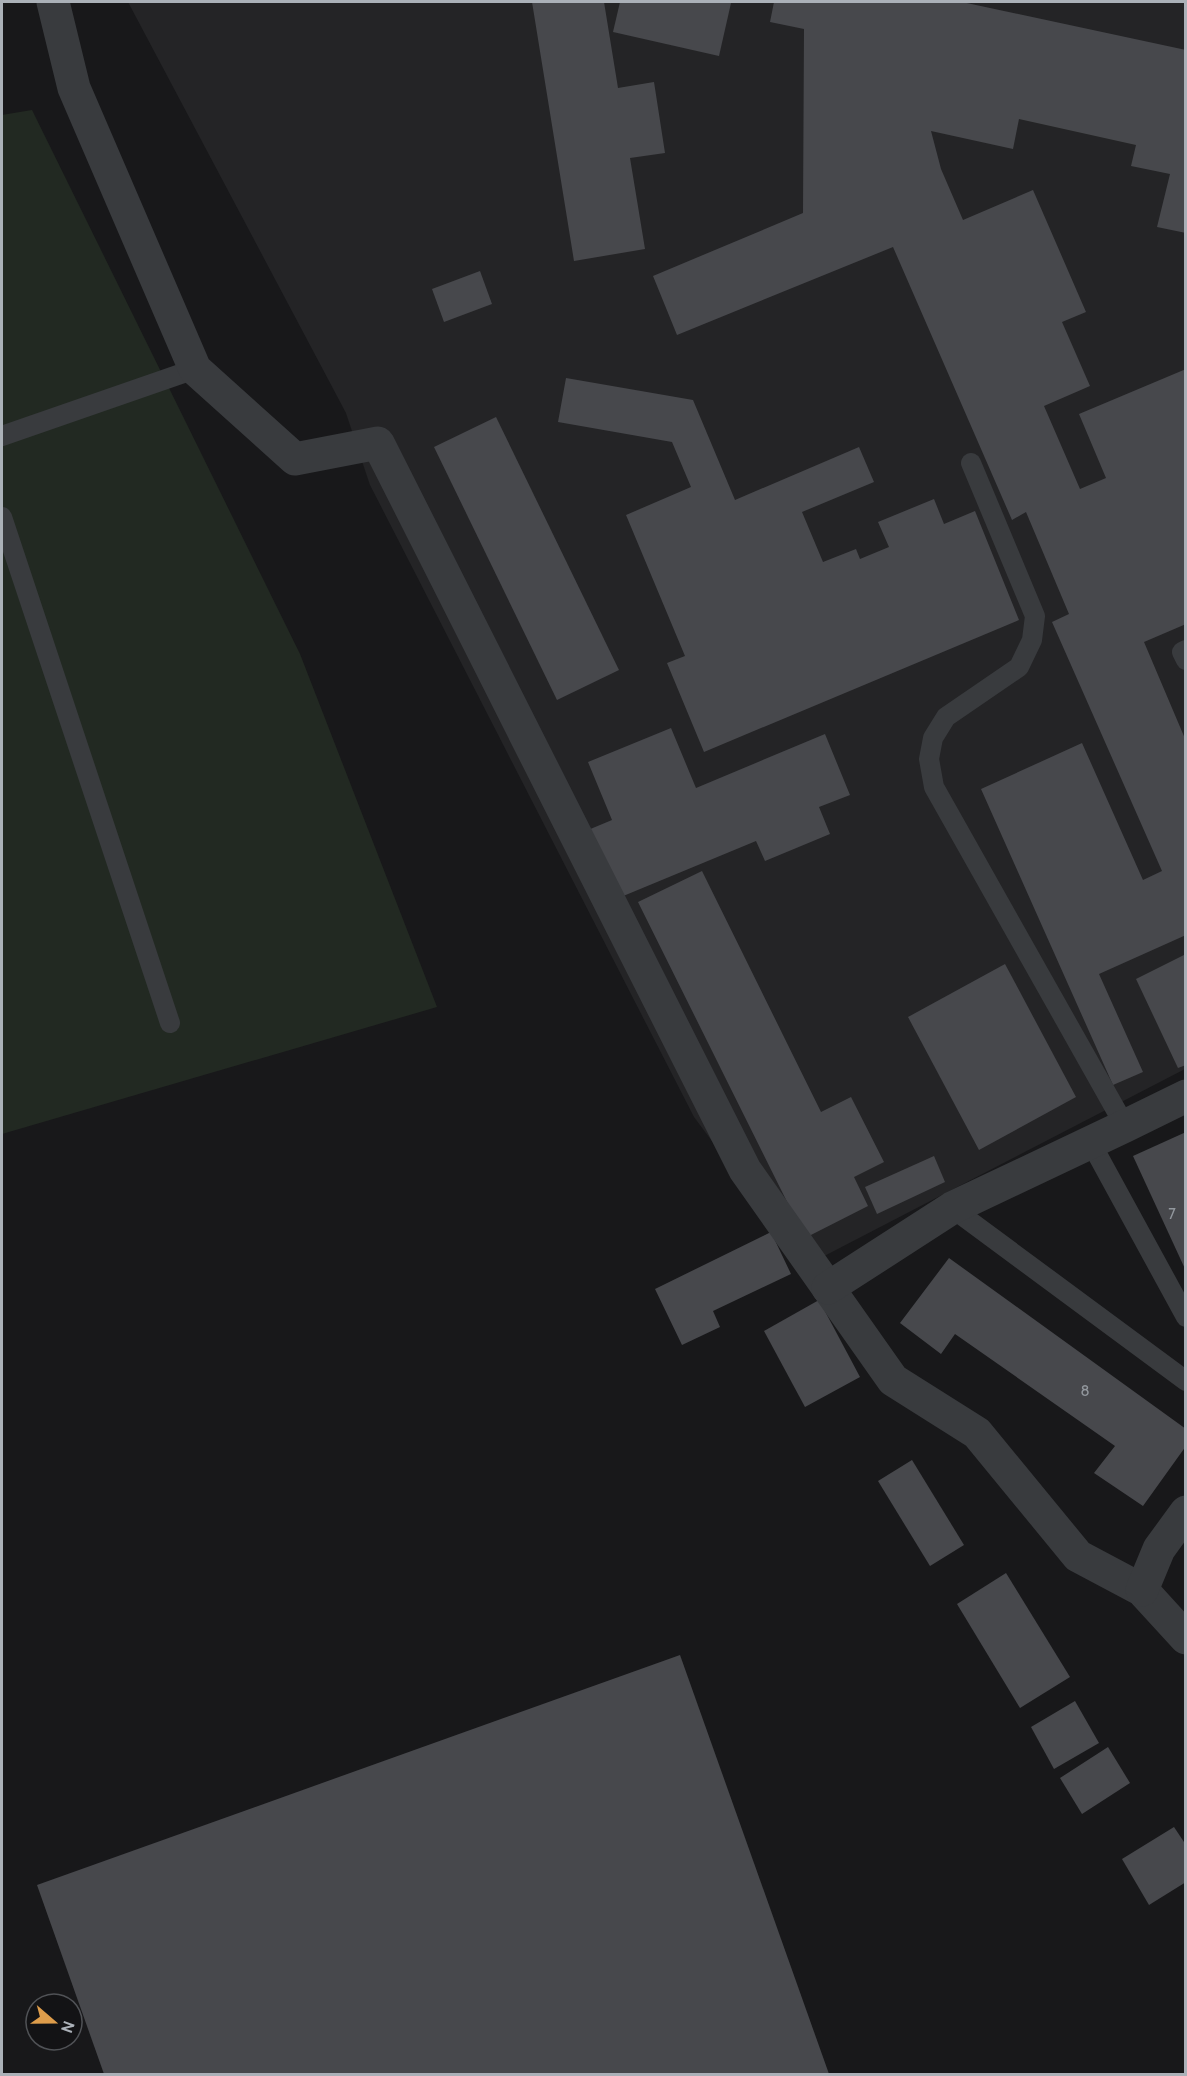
<svg xmlns="http://www.w3.org/2000/svg" width="1187" height="2076" viewBox="0 0 1187 2076" font-family="Cabin,sans-serif">
	<rect width="100%" height="100%" fill="#18181a"/>
	<polygon fill="#242426" points="128,2 1185,2 1185,1069 805,1266 694,1117 370,485 346,413"/>
	<polygon fill="#222922" points="32,110 300,654 437,1007 2,1134 2,115"/>
	<g fill="#47484c">
		<polygon points="532,2 604,2 618,88 654,82 665,153 630,158 645,249 574,261"/>
		<polygon points="620,2 724,2 731,3 719,56 613,32"/>
		<polygon points="774,2 962,2 1186,50 1186,233 1157,227 1170,174 1131,166 1136,145 1019,119 1013,149 931,131 941,169 963,220 1033,190 1086,312 1062,322 1090,386 1044,406 1080,489 1106,478 1079,414 1186,369 1186,624 1144,642 1186,741 1186,935 1099,974 1143,1072 1113,1085 981,789 1082,743 1143,880 1162,871 1052,622 1069,614 1026,512 1012,520 893,247 677,335 653,276 803,213 804,29 770,22"/>
		<polygon points="480,271 492,304 444,322 432,289"/>
		<polygon points="566,378 693,400 735,500 859,447 874,482 802,512 823,562 856,549 860,559 889,547 878,522 934,499 944,524 975,511 1019,620 704,752 667,663 685,656 626,515 691,487 672,442 558,422"/>
		<polygon points="496,417 619,670 557,700 434,447"/>
		<polygon points="671,728 696,788 825,734 850,795 819,807 830,834 765,861 756,841 616,899 588,830 612,820 588,762"/>
		<polygon points="702,871 821,1112 851,1097 884,1162 854,1177 868,1206 805,1238 638,902"/>
		<polygon points="1186,954 1186,1065 1178,1068 1136,979"/>
		<polygon points="1005,964 1076,1097 979,1150 908,1017"/>
		<polygon points="1186,1132 1186,1271 1133,1156"/>
		<polygon points="934,1156 945,1182 877,1214 865,1187"/>
		<polygon points="771,1232 791,1274 713,1311 720,1327 682,1345 655,1289"/>
		<polygon points="949,1258 1186,1429 1186,1446 1143,1506 1094,1473 1115,1446 955,1334 941,1354 900,1323"/>
		<polygon points="819,1300 860,1377 805,1407 764,1331"/>
		<polygon points="912,1460 964,1545 930,1566 878,1481"/>
		<polygon points="1006,1573 1070,1677 1020,1708 957,1604"/>
		<polygon points="680,1655 829,2074 104,2074 37,1885"/>
		<polygon points="1075,1701 1099,1743 1054,1769 1031,1727"/>
		<polygon points="1108,1747 1130,1783 1082,1814 1060,1778"/>
		<polygon points="1174,1827 1186,1845 1186,1882 1149,1905 1122,1859"/>
	</g>
	<g fill="none" stroke-linecap="round" stroke-linejoin="round">
		<g stroke="#393b3e" stroke-width="20">
			<polyline points="2,436 195,369"/>
			<polyline points="971,463 1035,616 1032,640 1019,667 946,717 933,738 929,759 934,787 1125,1126"/>
			<polyline points="2,517 170,1023"/>
			<polyline points="1186,650 1182,652 1186,660"/>
			<polyline points="1091,1143 1186,1317"/>
			<polyline points="952,1208 1186,1381"/>
		</g>
		<g stroke="#393b3e" stroke-width="33">
			<polyline points="53,2 74,88 195,369 295,459 378,443 745,1170 893,1380 977,1433 1078,1556 1142,1590 1186,1638"/>
			<polyline points="828,1288 952,1208 1125,1126 1186,1096"/>
			<polyline points="1142,1590 1159,1549 1186,1512"/>
		</g>
	</g>
	<g text-anchor="middle" dominant-baseline="central" stroke-width="5" stroke-linejoin="round" paint-order="stroke">
		<g font-size="15" fill="#92979d">
			<text x="1172" y="1214">7</text>
			<text x="1085" y="1391">8</text>
		</g>
	</g>
	<rect width="1187" height="2076" fill="none" stroke="#abb1b8" stroke-width="6"/>
	<g transform="translate(54 2022) rotate(110)"><circle r="28" fill="#131315" stroke="#505256" stroke-width="1.5"/>
	<path d="M0-4.5L10 22L0 15L-10 22Z" fill="#de9d4b"/>
	<text y="-9" font-size="16" font-weight="bold" text-anchor="middle" fill="#abb1b8">N</text>
	</g>
</svg>
